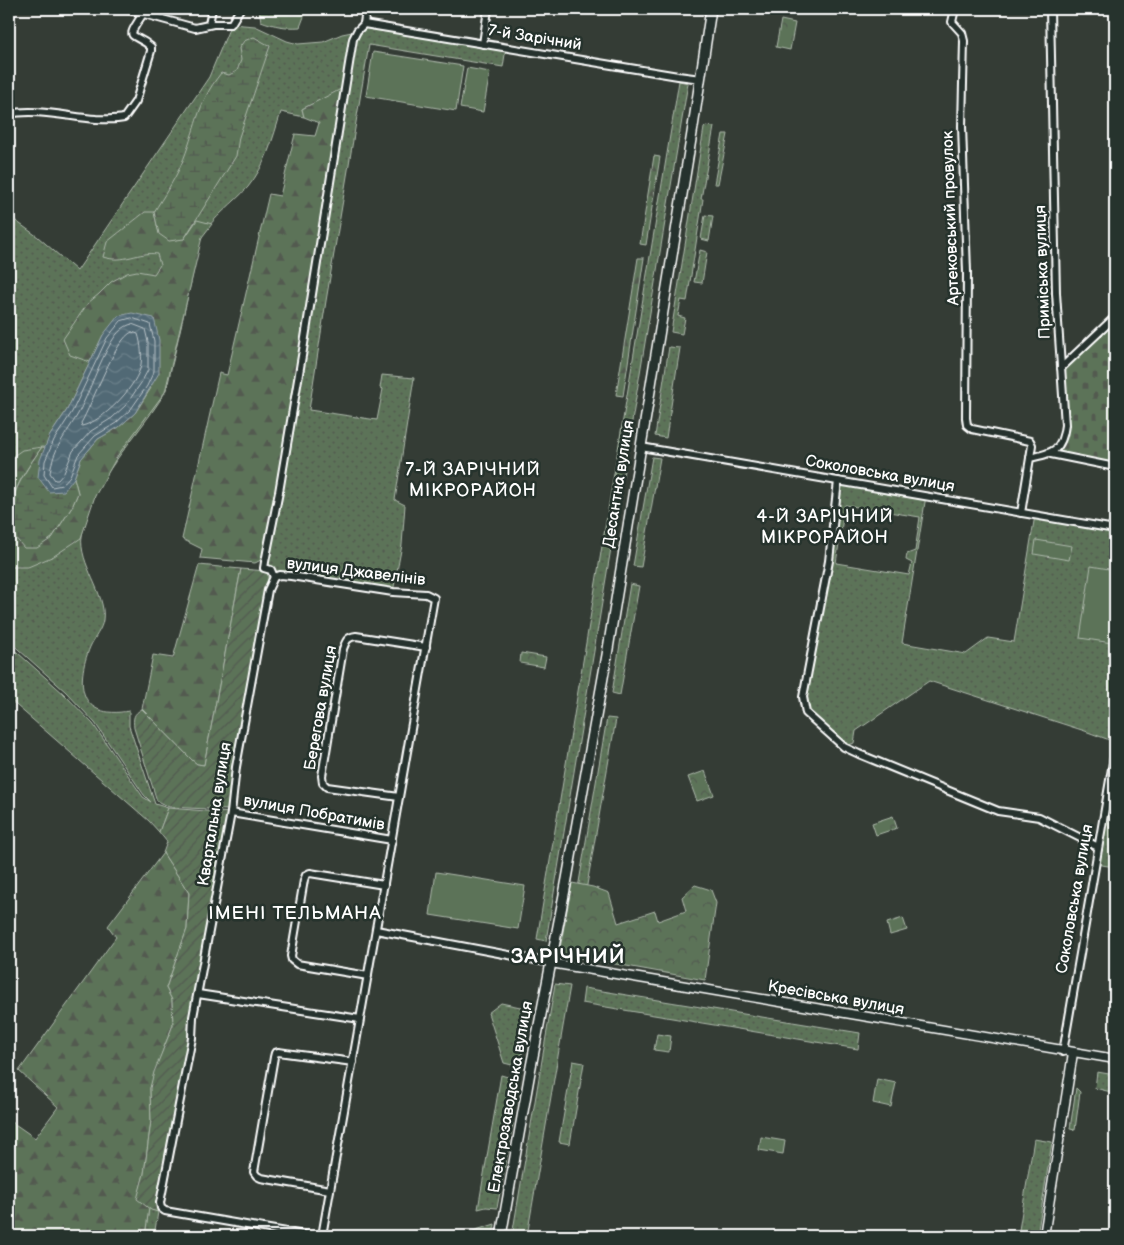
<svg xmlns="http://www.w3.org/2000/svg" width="1124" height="1245" viewBox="0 0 1124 1245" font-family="'Balsamiq Sans',sans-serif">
	<defs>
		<pattern id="grass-dots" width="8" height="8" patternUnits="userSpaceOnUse" patternTransform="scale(1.25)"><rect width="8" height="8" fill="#5c7358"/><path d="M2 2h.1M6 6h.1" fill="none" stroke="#525a50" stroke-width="1.8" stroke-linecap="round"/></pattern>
		<pattern id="forest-firs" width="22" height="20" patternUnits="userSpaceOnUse" patternTransform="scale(1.25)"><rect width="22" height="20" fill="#5c7358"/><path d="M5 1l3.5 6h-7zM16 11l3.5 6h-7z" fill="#525a50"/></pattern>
		<pattern id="wetland-marsh" width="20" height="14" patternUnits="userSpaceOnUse" patternTransform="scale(1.25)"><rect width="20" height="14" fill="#5c7358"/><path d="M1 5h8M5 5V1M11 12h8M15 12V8" fill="none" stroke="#525a50"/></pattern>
		<pattern id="cemetery-stones" width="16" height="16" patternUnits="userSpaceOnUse" patternTransform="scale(1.25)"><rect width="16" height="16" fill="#5c7358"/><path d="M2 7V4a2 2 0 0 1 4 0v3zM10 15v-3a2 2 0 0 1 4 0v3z" fill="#525a50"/></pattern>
		<pattern id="park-crowns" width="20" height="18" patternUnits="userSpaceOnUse" patternTransform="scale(1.25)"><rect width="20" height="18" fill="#5c7358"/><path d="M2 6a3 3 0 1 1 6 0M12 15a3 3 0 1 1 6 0" fill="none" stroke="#525a50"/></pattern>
		<pattern id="garden-furrows" width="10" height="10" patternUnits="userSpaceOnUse" patternTransform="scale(1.25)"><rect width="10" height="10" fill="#5c7358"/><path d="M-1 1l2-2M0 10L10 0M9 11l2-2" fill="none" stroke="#525a50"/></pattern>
		<pattern id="water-waves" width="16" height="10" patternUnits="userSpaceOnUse" patternTransform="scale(1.25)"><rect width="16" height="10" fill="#516975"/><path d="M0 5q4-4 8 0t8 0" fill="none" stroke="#6b808a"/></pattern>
	</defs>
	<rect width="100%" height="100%" fill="#343c35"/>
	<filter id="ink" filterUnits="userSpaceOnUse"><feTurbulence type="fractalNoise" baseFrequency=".02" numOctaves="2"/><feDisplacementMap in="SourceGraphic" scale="10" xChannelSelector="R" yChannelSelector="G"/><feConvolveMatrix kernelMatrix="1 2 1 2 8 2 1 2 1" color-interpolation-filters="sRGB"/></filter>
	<g filter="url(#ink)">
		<g fill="url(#grass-dots)" stroke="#aeb9ac" fill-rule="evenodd">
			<path d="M 231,24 L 255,26 L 287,41 L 298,44 L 323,42 L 342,34 L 357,31 L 364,24 L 506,48 L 503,67 L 369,45 L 326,301 L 309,410 L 377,420 L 383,389 L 380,388 L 382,375 L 414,378 L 395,500 L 405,505 L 402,545 L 393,592 L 280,575 L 264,568 L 345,88 L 302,109 L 304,117 L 281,112 C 273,138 266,165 248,187 C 235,202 212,218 202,236 C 197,246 196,259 194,269 C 187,300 180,331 173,361 C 170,371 169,385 164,394 C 136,440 90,480 82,536 C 78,564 107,594 103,620 C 102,629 94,638 90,647 C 75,684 79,720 129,711 L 129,726 L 155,804 L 168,808 L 159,832 L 149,821 L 9,699 L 9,645 L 64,694 L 93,724 L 143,797 L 151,802 L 144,795 L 95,723 L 66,692 L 9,641 L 9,216 L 38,237 L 77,271 L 209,77 ZM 103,335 L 98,439 L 49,437 L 67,410 Z"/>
			<polygon points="679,81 688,83 546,941 537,939"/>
			<polygon points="706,126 714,127 701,199 703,199 687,301 681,300 678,316 685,318 682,334 671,332 704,128"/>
			<polygon points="723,134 728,134 718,184 714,184"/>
			<polygon points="705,215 713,216 709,241 701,239"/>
			<polygon points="700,250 707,252 702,283 694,282"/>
			<polygon points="669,347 680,348 666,438 655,436"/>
			<polygon points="652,457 660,458 641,567 633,566"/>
			<path d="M 838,481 L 926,496 L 902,643 L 966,654 L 988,638 L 1014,642 L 1035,515 L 1115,529 L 1115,742 L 1085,731 L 929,681 L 856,731 L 854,743 L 844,747 L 806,713 L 803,697 L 829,561 ZM 845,505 L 920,517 L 915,551 L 907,554 L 906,560 L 912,563 L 909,575 L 836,563 Z"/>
			<polygon points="630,584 639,586 620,695 612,693"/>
			<polygon points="607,718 616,719 577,942 569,941"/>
			<polygon points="1115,751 1115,867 1095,864"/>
			<polygon points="555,984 570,986 527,1236 512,1236"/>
			<polygon points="584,988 860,1033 858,1049 582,1003"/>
			<polygon points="501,1003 530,1009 520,1067 504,1063 488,1013"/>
			<polygon points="573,1061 584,1063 570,1144 559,1142"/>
			<polygon points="1097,1072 1115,1075 1115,1093 1095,1088"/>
			<polygon points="501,1075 511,1078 503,1120 513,1123 497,1208 486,1207 478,1209"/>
			<polygon points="1076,1088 1080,1092 1075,1130 1070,1129"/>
			<polygon points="1034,1139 1052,1142 1037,1236 1018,1236"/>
			<polygon points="149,1208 158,1212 154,1236 143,1236 146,1229"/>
			<polygon points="495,1224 493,1236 457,1236"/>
		</g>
		<g fill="url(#forest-firs)" stroke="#aeb9ac">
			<polygon points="345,87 301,348 263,559 255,563 200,558 202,549 182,539 219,373 227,375 269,194 280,196 295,134 315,136 319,123 304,117 302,109"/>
			<polygon points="654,156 660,157 646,245 640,244"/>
			<path d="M 145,212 L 154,212 L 159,233 L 184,239 L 197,220 L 212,224 L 202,237 L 165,392 L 118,455 L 95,496 L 81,538 L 54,556 L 28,567 L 9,567 L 9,523 L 14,536 L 52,538 L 72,507 L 78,493 L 74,478 L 81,459 L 98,439 L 119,427 L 135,413 L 151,388 L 103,335 L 90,362 L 70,355 L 63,339 L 88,303 L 99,294 L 111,282 L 127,273 L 137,271 L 154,274 L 160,265 L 157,254 C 138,251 125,264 103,257 L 107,242 Z"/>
			<polygon points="638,258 644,258 623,396 616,395"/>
			<path d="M 42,447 C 26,470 13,487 9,516 L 9,459 L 22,450 Z"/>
			<polygon points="199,565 241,569 204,765 197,764 192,760 142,709 153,655 173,658"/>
			<polygon points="163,853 189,893 187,929 166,988 172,1000 173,1025 164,1047 150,1088 151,1121 144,1174 138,1198 149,1208 146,1229 143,1236 9,1236 9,1120 35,1138 58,1107 19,1071 116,937 108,926"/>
		</g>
		<g fill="url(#wetland-marsh)" stroke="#aeb9ac">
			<path d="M 259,9 L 307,9 L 300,27 C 286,28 274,26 261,21 Z"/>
			<path d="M 254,37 L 270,46 L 239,137 L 236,156 L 184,239 L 169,241 L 159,234 L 154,212 C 163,197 174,181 181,165 C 196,131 196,104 221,73 L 229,75 L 237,71 L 241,60 L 239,48 L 244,41 Z"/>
			<path d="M 42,447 L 49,448 L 69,480 L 74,478 L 78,493 L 72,507 L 52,538 L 37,548 L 24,548 C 21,544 17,540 14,536 C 0,506 26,470 42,447 Z"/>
		</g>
		<polygon fill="url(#cemetery-stones)" stroke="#aeb9ac" points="1115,317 1115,467 1051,454 1064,436 1061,368"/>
		<g fill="url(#park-crowns)" stroke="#aeb9ac">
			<polygon points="781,20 795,23 790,50 776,47"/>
			<polygon points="521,653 546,657 544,667 520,663"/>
			<polygon points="705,771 714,795 697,801 688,777"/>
			<polygon points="893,816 897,828 876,835 872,823"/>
			<polygon points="572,883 593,887 609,893 618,923 655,911 658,921 686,911 682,897 695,885 711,890 716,903 705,980 559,954"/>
			<polygon points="903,918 907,930 890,935 887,923"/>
			<polygon points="657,1034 671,1036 669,1052 654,1050"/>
			<polygon points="877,1079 896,1083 891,1107 873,1103"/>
		</g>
		<g fill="url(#garden-furrows)" stroke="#aeb9ac">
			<path d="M 241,569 L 267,571 C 271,581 262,604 260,616 C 248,680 236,745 228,810 L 169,807 L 157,801 L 134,728 C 133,718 133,714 142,709 L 192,760 L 197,764 L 204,765 Z"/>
			<polygon points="168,808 231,813 192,1038 158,1212 151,1210 137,1199 144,1174 151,1121 150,1088 154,1072 173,1025 172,1000 166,988 187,929 189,893 163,853 167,842 159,832"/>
		</g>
		<g fill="#5c7358" stroke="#aeb9ac">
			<polygon points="373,52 463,66 456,111 366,96"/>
			<polygon points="467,68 490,72 483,112 460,108"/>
			<polygon points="1036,540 1072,546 1069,560 1034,554"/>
			<polygon points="1091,566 1115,570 1115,620 1112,643 1080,638"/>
			<polygon points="436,872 525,886 518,929 430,915"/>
			<polygon points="761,1137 785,1141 783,1154 759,1150"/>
		</g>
		<polygon fill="url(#water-waves)" stroke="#97a5ac" points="132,313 154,318 159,340 159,373 135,413 119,427 98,439 81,459 74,478 64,491 49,492 38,477 40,460 49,437 67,410 103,335 118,316"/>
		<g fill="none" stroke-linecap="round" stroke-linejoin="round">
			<g stroke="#b9c3c8" stroke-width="1">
				<polygon points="132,318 150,324 154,341 154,371 147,386 131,409 116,423 95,436 78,455 70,476 62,485 52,487 44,475 45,461 54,440 72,412 107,338 121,321"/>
				<path d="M 132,324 L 145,329 L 148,342 L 148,370 L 141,383 L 126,405 L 112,418 L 91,431 L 73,451 L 64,473 L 58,480 L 55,480 L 50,473 C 53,448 66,435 78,414 C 90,391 98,364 112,341 C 117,333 123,326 132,324 Z"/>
				<path d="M 132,332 L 138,334 C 141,343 143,360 140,369 C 133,390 103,421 82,426 L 81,423 C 92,405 115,338 132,332 Z"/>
			</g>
			<g stroke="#fff" stroke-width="10">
				<g id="minor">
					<polyline points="126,9 195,28 213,24 231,24 240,9"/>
					<polyline points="955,9 952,22 962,33 964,41 962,126 967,272 966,418 967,425 972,429 1030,441 1032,445 1030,458"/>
					<polyline points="209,24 212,9"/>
					<polyline points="364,24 678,76 701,79"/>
					<polyline points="364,24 366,9"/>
					<polyline points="483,44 488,9"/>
					<path d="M 9,114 C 35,108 69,117 96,119 C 106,119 114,120 124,118 L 136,101 L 151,51 L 151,47 C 134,31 123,43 143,14"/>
					<polyline points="1061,368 1115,317"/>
					<polyline points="641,447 1115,529"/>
					<polyline points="1051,454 1115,467"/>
					<polyline points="838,481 829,561 803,697 806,713 844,747 859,754 998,811 1039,817 1098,847"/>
					<path d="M 1021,513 L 1030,458 C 1053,453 1062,451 1065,425 L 1056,293 L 1050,9"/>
					<polyline points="274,577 280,575 291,576 393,592 426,594 434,598 322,1236"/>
					<polyline points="274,577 268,590 236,767 231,813 193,1017 192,1038 160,1203 161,1208 165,1211 310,1236"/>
					<polyline points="274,577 271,570 264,568 265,562 279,492 304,344 353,39 357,31 364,24"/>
					<path d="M 399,797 L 327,787 L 323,783 L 322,776 L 343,649 C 346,641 347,637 356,636 L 426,647"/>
					<polyline points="231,813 392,840"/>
					<polyline points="376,930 551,963"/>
					<polyline points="368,976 297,964 292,960 291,956 304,880 306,875 310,873 384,885"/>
					<polyline points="198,994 360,1019"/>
					<polyline points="1063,1052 1115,751"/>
					<polyline points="330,1190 261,1178 257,1176 254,1172 274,1057 275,1053 278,1052 353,1062"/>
				</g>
			</g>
			<g stroke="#fff" stroke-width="11">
				<g id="tertiary">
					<polyline points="551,963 1115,1059"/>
					<polyline points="1044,1236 1073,1053"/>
				</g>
			</g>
			<g stroke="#fff" stroke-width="12">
				<polyline id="secondary" points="501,1236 530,1072 567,879 607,655 693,127 711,9"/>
			</g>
			<use href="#minor" stroke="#26332d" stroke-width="6"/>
			<use href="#tertiary" stroke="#26332d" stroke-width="8"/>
			<use href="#secondary" stroke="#26332d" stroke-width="9"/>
		</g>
	</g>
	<g text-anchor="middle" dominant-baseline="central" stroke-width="5" stroke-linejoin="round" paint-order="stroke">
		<g font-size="16" fill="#fff" stroke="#26332d">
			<text transform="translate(535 38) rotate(9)">7-й Зарічний</text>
			<text transform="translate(951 218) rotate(-92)">Артековський провулок</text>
			<text transform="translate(1043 272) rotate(-92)">Приміська вулиця</text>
			<text transform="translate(880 474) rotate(10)">Соколовська вулиця</text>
			<text transform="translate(619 484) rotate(-81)">Десантна вулиця</text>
			<text transform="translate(356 572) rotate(7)">вулиця Джавелінів</text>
			<text transform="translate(321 708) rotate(-80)">Берегова вулиця</text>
			<text transform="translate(314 813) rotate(10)">вулиця Побратимів</text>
			<text transform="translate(215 814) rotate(-81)">Квартальна вулиця</text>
			<text transform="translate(1075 899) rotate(-80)">Соколовська вулиця</text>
			<text transform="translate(836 998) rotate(10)">Кресівська вулиця</text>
			<text transform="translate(511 1097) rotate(-80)">Електрозаводська вулиця</text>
		</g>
		<g font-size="18" letter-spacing="1" fill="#fff" stroke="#26332d">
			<text x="473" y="469">7-Й ЗАРІЧНИЙ<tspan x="473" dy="21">МІКРОРАЙОН</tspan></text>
			<text x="825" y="516">4-Й ЗАРІЧНИЙ<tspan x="825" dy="21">МІКРОРАЙОН</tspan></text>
		</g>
		<g font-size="19" letter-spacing="1" fill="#fff" stroke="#26332d">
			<text x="295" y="913">ІМЕНІ ТЕЛЬМАНА</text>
		</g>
		<g font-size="21" font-weight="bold" letter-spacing="1" fill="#fff" stroke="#26332d">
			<text x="568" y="956">ЗАРІЧНИЙ</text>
		</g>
	</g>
	<rect width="1124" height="1245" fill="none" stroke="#26332d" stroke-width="30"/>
	<rect x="15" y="15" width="1094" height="1215" fill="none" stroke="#fff" stroke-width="2" filter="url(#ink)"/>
</svg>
